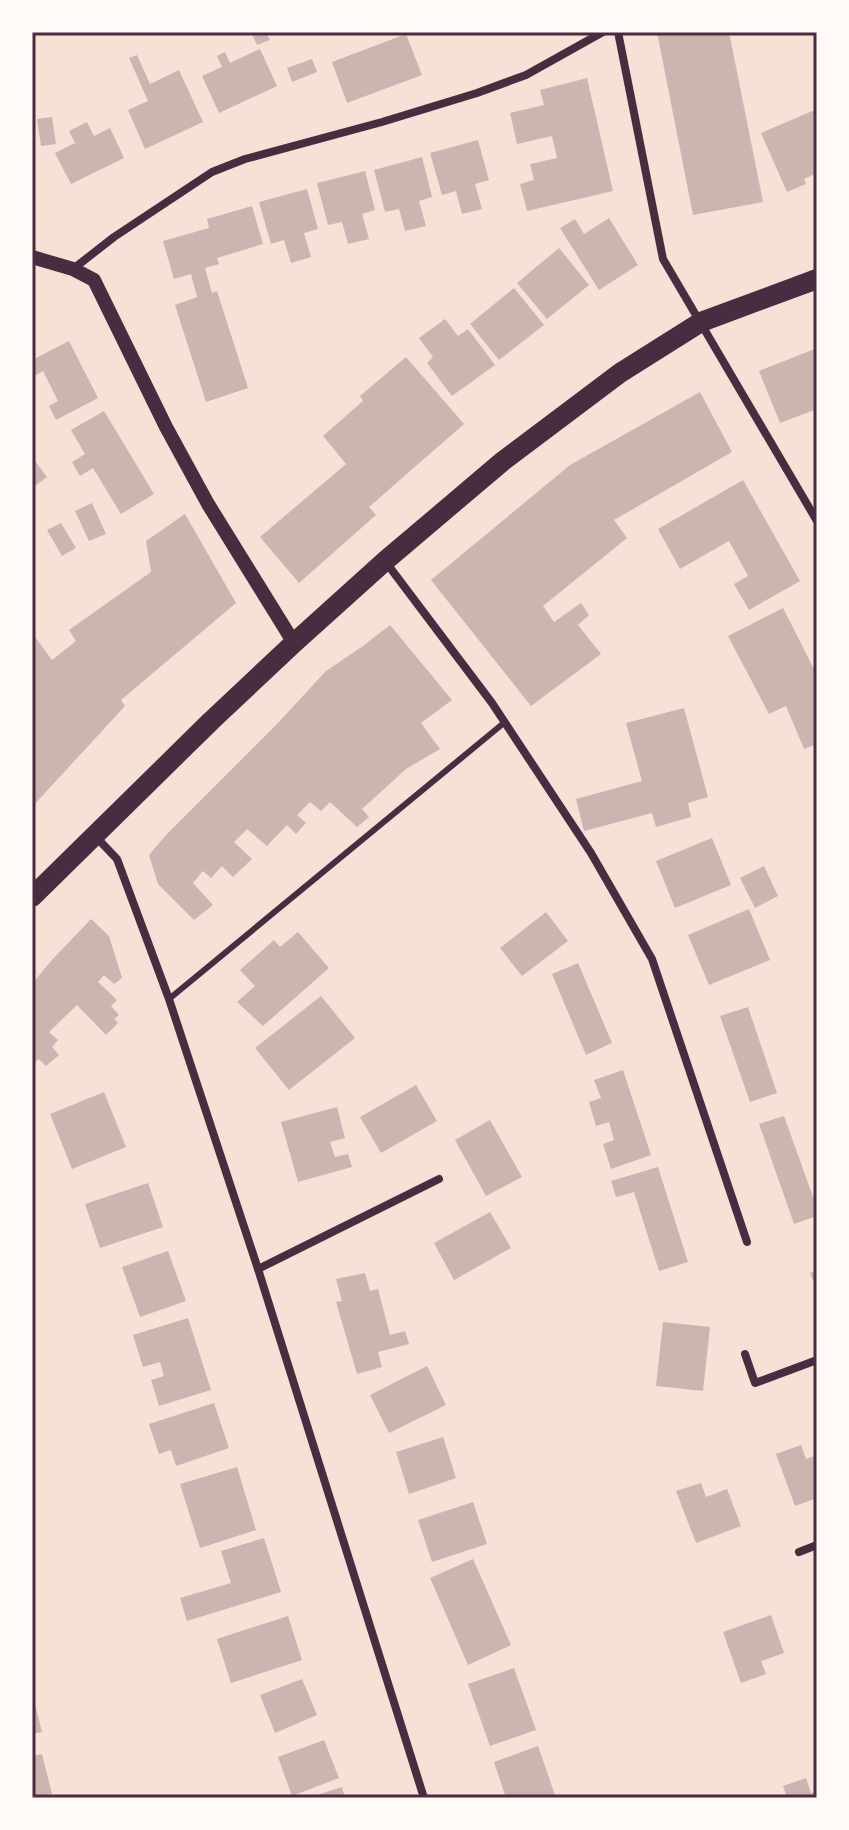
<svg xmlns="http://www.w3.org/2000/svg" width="849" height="1830" viewBox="0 0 849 1830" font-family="'PT Serif',serif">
	<rect width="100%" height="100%" fill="#f7e1d7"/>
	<g fill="#ccb4b1">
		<polygon points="251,32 266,32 270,40 257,45"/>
		<polygon points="657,32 729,32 763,202 693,215"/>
		<polygon points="406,34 422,75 347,103 332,62"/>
		<polygon points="260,49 277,86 219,113 202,76 222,67 217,56 225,52 230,63"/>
		<polygon points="137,55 150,84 179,70 203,122 145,149 128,110 148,101 129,58"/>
		<polygon points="312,59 317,72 292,82 287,68"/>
		<polygon points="587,78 613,191 527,211 520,184 534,180 530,164 557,158 552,136 517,144 510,113 544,105 540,90"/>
		<polygon points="817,109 817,173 804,179 806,184 787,192 761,133"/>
		<polygon points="52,117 56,144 41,146 37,119"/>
		<polygon points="87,122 94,136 110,128 124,158 71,184 55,153 75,143 69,131"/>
		<polygon points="478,140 489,180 475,184 482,209 462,214 456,191 442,195 430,153"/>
		<polygon points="422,157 432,197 419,201 426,226 405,231 399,209 385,212 374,170"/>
		<polygon points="365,171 375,210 362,214 369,239 348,244 342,222 328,225 317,183"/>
		<polygon points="307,189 318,229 304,233 311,257 291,263 284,240 271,244 259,202"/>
		<polygon points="252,206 263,244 217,258 219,264 205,268 212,293 217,291 248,388 206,402 175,305 197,297 191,274 174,279 163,241 209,228 207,219"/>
		<polygon points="609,218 638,265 599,290 560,228 575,219 584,234"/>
		<polygon points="559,248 589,285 547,319 517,283"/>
		<polygon points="514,288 544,325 499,360 470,324"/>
		<polygon points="445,319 458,336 468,329 495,365 452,396 427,363 433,357 419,338"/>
		<polygon points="69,341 98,398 56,420 49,406 58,401 43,371 32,377 32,360"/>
		<polygon points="817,348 817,409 780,423 759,371"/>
		<polygon points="406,357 464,424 369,507 376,515 299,583 260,537 346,464 323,436 363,401 360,396"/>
		<polygon points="700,392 732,452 614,520 627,538 543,606 554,622 581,603 589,615 578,625 601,654 531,706 431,580 570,465"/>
		<polygon points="104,411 154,494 121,514 93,468 80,476 72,462 85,454 71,430"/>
		<polygon points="32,457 47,477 32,488"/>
		<polygon points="743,480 800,581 749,610 734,584 748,576 729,541 680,569 658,529"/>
		<polygon points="92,503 106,534 89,541 75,511"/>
		<polygon points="185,514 236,603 121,700 125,706 32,807 32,633 52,660 76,641 69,630 151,572 146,541"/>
		<polygon points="61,523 76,548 62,556 47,530"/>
		<polygon points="783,608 817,675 817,744 804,749 786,706 769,714 728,636"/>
		<polygon points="390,625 452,700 421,723 440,749 406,769 362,809 369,817 357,827 330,802 321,811 310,802 297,815 306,823 296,834 287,825 267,846 247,829 234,842 252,859 233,877 222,866 211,878 203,871 193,883 213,905 194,920 158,884 149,855 166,835 277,724 326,671 363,646"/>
		<polygon points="684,708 708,797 688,803 691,817 656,827 652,813 584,831 576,799 642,781 626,723"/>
		<polygon points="712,838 731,885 675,908 656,861"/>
		<polygon points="764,866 778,896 755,908 740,878"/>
		<polygon points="749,909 770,960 709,985 688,935"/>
		<polygon points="546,912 568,941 522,976 500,948"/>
		<polygon points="91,919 109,936 122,978 114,984 104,975 98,982 117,1000 111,1006 119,1015 114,1019 118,1023 106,1035 77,1005 49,1032 58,1040 52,1047 59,1055 46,1066 39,1059 32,1065 32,984 51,961"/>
		<polygon points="298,932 329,968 263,1026 237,1002 255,986 240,970 274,940 280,947"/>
		<polygon points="578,963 612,1043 586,1055 552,974"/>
		<polygon points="321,996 355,1038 289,1090 255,1048"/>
		<polygon points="748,1007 777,1093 750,1102 720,1016"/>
		<polygon points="623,1070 651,1155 611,1169 603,1144 614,1140 609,1122 596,1126 589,1102 601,1098 594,1080"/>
		<polygon points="416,1085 437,1121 381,1153 360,1117"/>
		<polygon points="104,1092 126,1147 72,1169 50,1114"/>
		<polygon points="337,1107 345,1138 330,1142 335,1157 348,1154 352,1167 298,1182 281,1122"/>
		<polygon points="784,1116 817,1208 817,1216 794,1224 759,1124"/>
		<polygon points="490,1120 522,1177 486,1196 455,1140"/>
		<polygon points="658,1167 688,1262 659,1271 634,1192 616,1197 611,1181"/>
		<polygon points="148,1183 163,1227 100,1248 85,1204"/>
		<polygon points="490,1212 511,1248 454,1280 434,1243"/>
		<polygon points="168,1251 186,1301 140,1317 122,1267"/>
		<polygon points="817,1270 817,1290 810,1273"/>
		<polygon points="365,1273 370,1291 378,1289 390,1335 405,1331 409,1344 378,1352 382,1367 357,1374 336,1302 342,1301 336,1279"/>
		<polygon points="188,1318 211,1390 159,1406 151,1380 164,1376 160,1362 143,1367 133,1335"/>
		<polygon points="663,1322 710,1327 703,1391 656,1386"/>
		<polygon points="427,1366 446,1405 389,1433 370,1395"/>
		<polygon points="214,1403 229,1448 176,1466 171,1450 159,1454 149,1424"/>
		<polygon points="443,1437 456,1478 409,1494 396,1452"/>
		<polygon points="801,1445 806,1459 817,1455 817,1498 795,1506 776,1454"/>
		<polygon points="237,1467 256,1530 200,1548 180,1484"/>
		<polygon points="701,1483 706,1497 727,1489 741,1526 696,1543 676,1491"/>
		<polygon points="473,1502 487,1544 432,1562 418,1520"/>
		<polygon points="264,1538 281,1592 187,1621 180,1598 231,1583 221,1551"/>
		<polygon points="473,1559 511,1645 468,1665 430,1578"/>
		<polygon points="771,1615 784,1653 761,1661 766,1674 741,1683 723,1632"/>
		<polygon points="288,1616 302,1660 231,1683 217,1639"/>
		<polygon points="514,1668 536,1730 490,1746 468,1684"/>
		<polygon points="302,1679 317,1715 275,1733 260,1695"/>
		<polygon points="32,1692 42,1732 32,1734"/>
		<polygon points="324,1740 339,1778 292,1796 278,1757"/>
		<polygon points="538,1746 556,1798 506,1798 494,1762"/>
		<polygon points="42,1754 52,1794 32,1798 32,1756"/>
		<polygon points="806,1778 811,1793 817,1791 817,1798 787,1798 783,1786"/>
		<polygon points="342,1787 345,1798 311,1798 311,1797"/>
	</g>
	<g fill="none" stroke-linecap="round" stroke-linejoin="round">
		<polyline stroke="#4a2c40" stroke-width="6" points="169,999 505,722"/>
		<g stroke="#4a2c40" stroke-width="8">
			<polyline points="618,32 663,259 817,521"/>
			<polyline points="73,269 114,237 212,172 245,159 382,122 477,93 526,75 603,32"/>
			<polyline points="385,561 492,703 591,853 652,959 747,1242"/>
			<polyline points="96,837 117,859 169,999 258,1269 424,1798"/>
			<polyline points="258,1269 439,1179"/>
			<polyline points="745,1354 755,1383 817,1360"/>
			<polyline points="799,1552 817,1545"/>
		</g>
		<polyline stroke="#4a2c40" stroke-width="14" points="32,257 73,269 94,280 166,427 208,504 294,643"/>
		<polyline stroke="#4a2c40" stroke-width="20" points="32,897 211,721 294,643 385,561 503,461 620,373 701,322 817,279"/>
	</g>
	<rect width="849" height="1830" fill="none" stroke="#fffaf5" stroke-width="68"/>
	<rect x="34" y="34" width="781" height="1762" fill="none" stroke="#4a2c40" stroke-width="3"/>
</svg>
